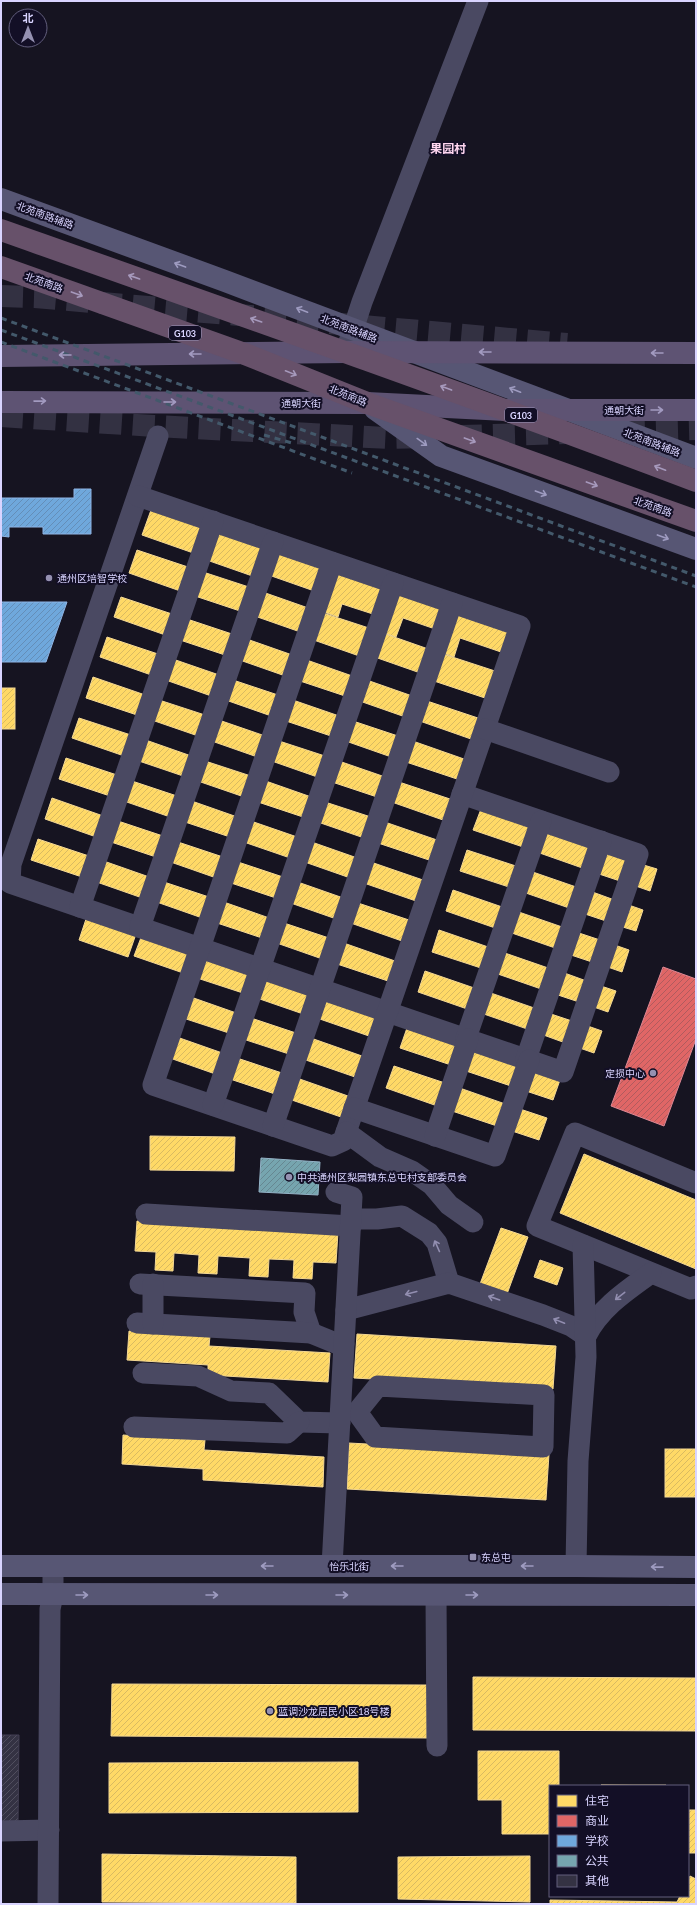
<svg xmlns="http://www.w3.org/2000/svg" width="697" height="1905" viewBox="0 0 697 1905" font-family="Lato,'Noto Sans SC',sans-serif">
	<defs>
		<pattern id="homes-hatch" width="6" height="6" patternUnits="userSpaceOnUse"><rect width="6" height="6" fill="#ffd966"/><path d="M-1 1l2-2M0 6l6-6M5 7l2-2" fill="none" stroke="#d9ba61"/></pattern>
		<pattern id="shops-hatch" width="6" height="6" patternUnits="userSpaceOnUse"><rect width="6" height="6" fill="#e06666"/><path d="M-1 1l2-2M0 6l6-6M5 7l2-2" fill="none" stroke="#b05b5e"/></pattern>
		<pattern id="schools-hatch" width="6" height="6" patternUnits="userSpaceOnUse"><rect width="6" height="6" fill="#6fa8dc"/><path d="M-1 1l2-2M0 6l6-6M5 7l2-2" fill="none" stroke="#648eb8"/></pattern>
		<pattern id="public-hatch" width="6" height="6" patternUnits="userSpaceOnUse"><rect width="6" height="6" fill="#76a5af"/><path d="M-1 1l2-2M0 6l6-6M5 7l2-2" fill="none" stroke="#668791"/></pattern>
		<pattern id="building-hatch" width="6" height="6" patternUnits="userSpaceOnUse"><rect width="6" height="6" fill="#343243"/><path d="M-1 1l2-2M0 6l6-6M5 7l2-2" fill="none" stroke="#514f5f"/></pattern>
	</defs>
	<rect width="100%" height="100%" fill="#161421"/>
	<g fill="url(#homes-hatch)" stroke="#f4d894">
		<polygon points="151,510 208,529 199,555 142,535"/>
		<polygon points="211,530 268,550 258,578 201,558"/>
		<polygon points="137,550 194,569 186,593 129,573"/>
		<polygon points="271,551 328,570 320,593 263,573"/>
		<polygon points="197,570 255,589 246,613 189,594"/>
		<polygon points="331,571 388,591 379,616 342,604 338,617 318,610"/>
		<polygon points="257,590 314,610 306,634 249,614"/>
		<polygon points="391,591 448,611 441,631 403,618 396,637 378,631"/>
		<polygon points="121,597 178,616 171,637 114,617"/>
		<polygon points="317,611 375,630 365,658 308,638"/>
		<polygon points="451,612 508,632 501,652 460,638 454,657 438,651"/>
		<polygon points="181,617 238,636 231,657 174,638"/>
		<polygon points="377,631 434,651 426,675 369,655"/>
		<polygon points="107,637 164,656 157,677 100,657"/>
		<polygon points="241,637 298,657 291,678 234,658"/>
		<polygon points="437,652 495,671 485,698 428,679"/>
		<polygon points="167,657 225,677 217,698 160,678"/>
		<polygon points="301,658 358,678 351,698 294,679"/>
		<polygon points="93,677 151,697 143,717 86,698"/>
		<polygon points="227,678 284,697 277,718 220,698"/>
		<polygon points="361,678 418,698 411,719 354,699"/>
		<rect x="1" y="688" width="14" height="41"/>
		<polygon points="153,698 211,717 204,738 146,718"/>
		<polygon points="287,698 345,718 337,738 280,719"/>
		<polygon points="421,699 478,718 471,739 414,719"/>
		<polygon points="79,718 137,737 130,758 72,738"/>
		<polygon points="213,718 271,738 263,759 206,739"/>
		<polygon points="347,719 404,738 397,759 340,739"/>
		<polygon points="140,738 197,758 189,778 133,759"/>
		<polygon points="273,739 331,758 323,779 266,759"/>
		<polygon points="407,739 464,759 457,779 400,760"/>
		<polygon points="66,758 123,777 116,798 59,779"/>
		<polygon points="199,759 257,778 250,799 192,779"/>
		<polygon points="333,759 391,779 383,799 326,780"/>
		<polygon points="126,779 183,798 176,819 118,799"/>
		<polygon points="260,779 317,799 309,819 252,800"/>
		<polygon points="393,780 450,799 443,820 386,800"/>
		<polygon points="52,798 109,818 102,839 45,819"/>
		<polygon points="186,799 243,819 236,839 179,820"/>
		<polygon points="319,800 377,819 370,840 312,820"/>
		<polygon points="481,809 536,828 529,849 473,830"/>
		<polygon points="112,819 169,838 162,859 105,840"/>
		<polygon points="245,819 303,839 296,860 238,840"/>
		<polygon points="379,820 437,840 429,860 372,841"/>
		<polygon points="541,830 596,848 588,870 534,851"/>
		<polygon points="38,839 95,858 88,879 31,860"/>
		<polygon points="172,840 229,859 222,880 165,860"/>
		<polygon points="306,840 363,860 356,880 299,860"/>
		<polygon points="467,850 522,868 515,889 460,871"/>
		<polygon points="601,850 634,861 626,883 593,872"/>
		<polygon points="98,859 155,879 148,900 91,880"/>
		<polygon points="232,860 289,879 282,900 225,881"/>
		<polygon points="365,860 423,880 416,901 358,881"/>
		<polygon points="637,863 657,869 650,891 630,884"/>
		<polygon points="527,870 582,889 575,910 520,891"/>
		<polygon points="158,880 215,899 208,920 151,900"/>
		<polygon points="292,880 349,900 342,921 285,901"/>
		<polygon points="453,890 508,909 501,930 446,911"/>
		<polygon points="587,890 620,902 612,923 579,912"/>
		<polygon points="218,900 275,920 268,940 211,921"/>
		<polygon points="352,901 409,920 402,941 345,921"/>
		<polygon points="623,903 643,910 636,931 616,925"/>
		<polygon points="513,910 568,929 561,950 506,931"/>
		<polygon points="87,916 136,934 128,957 79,940"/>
		<polygon points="278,921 335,940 328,961 271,941"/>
		<polygon points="439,930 494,949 487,970 432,952"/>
		<polygon points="573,931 606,942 598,964 565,953"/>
		<polygon points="142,935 196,954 189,975 134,956"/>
		<polygon points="338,941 395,961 388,981 331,962"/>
		<polygon points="609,943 629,950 622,972 602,965"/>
		<polygon points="499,951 554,970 547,991 492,972"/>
		<polygon points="202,956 256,974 249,995 194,977"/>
		<polygon points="425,971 480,990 473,1011 418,992"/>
		<polygon points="559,971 592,983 585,1004 552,993"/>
		<polygon points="262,976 316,995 309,1016 254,997"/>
		<polygon points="595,984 616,991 608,1012 588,1005"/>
		<polygon points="485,991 540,1010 533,1031 478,1012"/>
		<polygon points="188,996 242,1015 235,1035 180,1017"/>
		<polygon points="322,996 376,1015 369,1036 314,1017"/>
		<polygon points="545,1012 578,1023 571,1045 538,1033"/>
		<polygon points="248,1017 302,1035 295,1056 240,1038"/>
		<polygon points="582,1024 602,1031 594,1053 574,1046"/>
		<polygon points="408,1025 465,1045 457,1067 400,1048"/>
		<polygon points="174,1036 228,1055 221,1076 167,1057"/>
		<polygon points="308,1037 362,1056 355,1077 300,1058"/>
		<polygon points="468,1046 525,1065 517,1088 460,1069"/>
		<polygon points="234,1057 288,1075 281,1096 227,1078"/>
		<polygon points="394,1066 451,1085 443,1108 386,1088"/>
		<polygon points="531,1067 561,1077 553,1100 523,1090"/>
		<polygon points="294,1077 348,1096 341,1117 286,1098"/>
		<polygon points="454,1086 511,1106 503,1128 446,1109"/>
		<polygon points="517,1108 547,1118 539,1140 509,1130"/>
		<polygon points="150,1136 235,1137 234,1171 150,1170"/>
		<polygon points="584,1154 696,1200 696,1269 560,1213"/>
		<polygon points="137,1221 338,1232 336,1263 313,1262 312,1279 293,1278 294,1260 269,1259 268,1277 249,1276 250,1258 218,1256 217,1274 198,1273 199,1255 174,1253 173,1271 155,1270 156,1252 135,1251"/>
		<polygon points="501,1228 528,1237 507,1294 480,1284"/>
		<polygon points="540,1260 563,1268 557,1285 534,1277"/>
		<polygon points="129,1331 210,1336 209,1346 330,1353 328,1382 208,1375 208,1365 127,1360"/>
		<polygon points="357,1334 556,1346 553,1389 354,1378"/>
		<polygon points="123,1435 205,1440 204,1450 324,1457 323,1487 203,1480 203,1469 122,1464"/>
		<polygon points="349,1443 549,1454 546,1500 347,1489"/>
		<rect x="665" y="1449" width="31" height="48"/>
		<polygon points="473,1677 696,1678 696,1731 473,1730"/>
		<polygon points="112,1684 427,1685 427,1738 111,1736"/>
		<polygon points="478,1751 559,1751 559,1786 550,1786 550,1834 502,1834 502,1800 478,1800"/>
		<polygon points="358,1762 358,1812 109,1813 109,1763"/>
		<polygon points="601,1785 666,1785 666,1786"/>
		<rect x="688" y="1810" width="8" height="43"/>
		<polygon points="102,1854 296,1857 296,1903 102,1902"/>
		<polygon points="530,1856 530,1902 398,1899 398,1857"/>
		<polygon points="690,1876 696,1879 696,1904 550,1904 550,1900 677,1902 680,1896 688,1896 688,1880"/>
	</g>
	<polygon fill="url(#shops-hatch)" stroke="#de8794" points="663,967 696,979 696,1039 664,1126 611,1106"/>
	<g fill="url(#schools-hatch)" stroke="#8fb5e6">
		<polygon points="74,489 91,489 91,534 43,534 43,527 9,527 9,537 1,536 1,498 74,498"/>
		<polygon points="1,602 67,602 46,662 1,662"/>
	</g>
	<polygon fill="url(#public-hatch)" stroke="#94b3c7" points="261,1158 320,1162 318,1195 259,1192"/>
	<polygon fill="url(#building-hatch)" stroke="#433f54" points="1,1735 19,1735 18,1822 1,1822"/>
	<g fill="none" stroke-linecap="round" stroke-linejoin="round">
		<g stroke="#333142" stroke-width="22" stroke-dasharray="22 11" stroke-linecap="butt">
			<polyline points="1,296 35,297 567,344"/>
			<polyline points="1,416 154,426 388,438 427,437"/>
			<polyline points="623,431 696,429"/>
			<polyline points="460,436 567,433"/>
		</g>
		<g stroke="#4a4962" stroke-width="21">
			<polyline points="348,345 362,302 478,1"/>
			<polyline points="158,436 11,864 10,883 563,1072 638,854 462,794"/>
			<polyline points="138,496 520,626 343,1141 332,1146 153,1085 332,562"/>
			<polyline points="485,729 609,772"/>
			<polyline points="80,907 213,521"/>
			<polyline points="140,927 273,542"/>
			<polyline points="466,1038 541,821"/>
			<polyline points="526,1059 601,841"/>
			<polyline points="213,1105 393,583"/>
			<polyline points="354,1108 495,1156 529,1060"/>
			<polyline points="273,1126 452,603"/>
			<polyline points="346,1132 380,1157 412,1171 432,1185 449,1205 473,1222"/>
			<polyline points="435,1136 468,1039"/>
			<polyline points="696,1183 575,1133 537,1226 691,1289 696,1286"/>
			<polyline points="146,1214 351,1226"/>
			<polyline points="351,1219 377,1219 402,1216 429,1233 437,1243 449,1283"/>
			<polyline points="140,1284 305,1293 304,1312 311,1333"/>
			<polyline points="346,1310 449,1283 543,1315 571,1326 586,1336"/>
			<polyline points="137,1323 311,1333 338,1344 344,1344"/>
			<polyline points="153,1324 153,1284"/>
			<path d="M 586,1336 C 600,1308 626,1291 651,1273"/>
			<polyline points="143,1373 198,1376 231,1391 269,1393 299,1422 340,1423"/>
			<polygon points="378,1386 544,1395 543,1447 375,1437 357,1412"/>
			<polyline points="134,1427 287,1433 299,1422"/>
			<polyline points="332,1566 352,1197 336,1192"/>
			<polyline points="576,1566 578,1461 586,1357 583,1245"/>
			<polyline points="436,1595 437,1746"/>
			<polyline points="1,1831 49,1830"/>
			<polyline points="48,1904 50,1609 53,1595 53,1566"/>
		</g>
		<g stroke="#575674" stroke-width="22">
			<polyline points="1,199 225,281 696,458"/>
			<polyline points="375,409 441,456 696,549"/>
			<polyline points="1,1566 576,1566 696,1567"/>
			<polyline points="1,1594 696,1595"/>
		</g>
		<g stroke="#5e5373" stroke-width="22">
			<polyline points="1,356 346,352 696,353"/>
			<polyline points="1,402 367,403 506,410 696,410"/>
		</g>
		<g stroke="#67516a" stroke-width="22">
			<path d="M 1,230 C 233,312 466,394 696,481"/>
			<polyline points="1,267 245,354 367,403 696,521"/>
		</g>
		<g stroke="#43596b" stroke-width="3" stroke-dasharray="6 5" stroke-linecap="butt">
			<polyline points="1,318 696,576"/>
			<polyline points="1,330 696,587"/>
			<polyline points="1,342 352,473"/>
			<polyline points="264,435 292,443"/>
		</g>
	</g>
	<defs><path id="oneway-shaft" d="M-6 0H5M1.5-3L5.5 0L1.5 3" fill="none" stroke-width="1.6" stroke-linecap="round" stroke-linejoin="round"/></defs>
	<g stroke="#9e9bc0">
		<use href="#oneway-shaft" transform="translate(180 265) rotate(-160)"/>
		<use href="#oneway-shaft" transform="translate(302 310) rotate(-159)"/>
		<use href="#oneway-shaft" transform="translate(515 390) rotate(-159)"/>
		<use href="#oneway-shaft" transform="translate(422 442) rotate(36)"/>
		<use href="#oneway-shaft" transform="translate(541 493) rotate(20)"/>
		<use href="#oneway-shaft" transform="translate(663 537) rotate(20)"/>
		<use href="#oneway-shaft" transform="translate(267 1566) rotate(180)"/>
		<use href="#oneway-shaft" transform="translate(397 1566) rotate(180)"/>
		<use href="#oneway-shaft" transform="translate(527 1566) rotate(180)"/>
		<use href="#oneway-shaft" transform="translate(657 1567) rotate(-179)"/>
		<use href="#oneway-shaft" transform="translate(82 1595)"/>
		<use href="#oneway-shaft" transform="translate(212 1595)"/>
		<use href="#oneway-shaft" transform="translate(342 1595)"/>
		<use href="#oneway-shaft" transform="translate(472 1595)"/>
	</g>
	<g stroke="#a699bc">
		<use href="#oneway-shaft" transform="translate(134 277) rotate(-161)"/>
		<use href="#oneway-shaft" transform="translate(77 294) rotate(20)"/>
		<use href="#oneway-shaft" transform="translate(256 320) rotate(-161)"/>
		<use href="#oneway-shaft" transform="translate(291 373) rotate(22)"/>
		<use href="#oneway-shaft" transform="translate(446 388) rotate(-160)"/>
		<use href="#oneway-shaft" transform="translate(470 440) rotate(20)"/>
		<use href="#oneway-shaft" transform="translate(660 468) rotate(-159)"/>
		<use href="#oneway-shaft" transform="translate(592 484) rotate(20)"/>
	</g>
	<g stroke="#a29ac0">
		<use href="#oneway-shaft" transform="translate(485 352) rotate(-180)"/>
		<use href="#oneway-shaft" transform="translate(657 353) rotate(-180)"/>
		<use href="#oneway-shaft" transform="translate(195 354) rotate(180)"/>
		<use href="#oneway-shaft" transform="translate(65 355) rotate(180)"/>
		<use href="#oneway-shaft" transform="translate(40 401) rotate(-1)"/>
		<use href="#oneway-shaft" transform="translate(170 402)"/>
		<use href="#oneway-shaft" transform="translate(657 410)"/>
	</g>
	<g stroke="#928eb0">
		<use href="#oneway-shaft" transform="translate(437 1246) rotate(-114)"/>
		<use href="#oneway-shaft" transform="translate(411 1293) rotate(165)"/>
		<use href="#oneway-shaft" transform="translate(620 1296) rotate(142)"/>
		<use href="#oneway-shaft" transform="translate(494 1298) rotate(-161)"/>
		<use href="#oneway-shaft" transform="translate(559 1321) rotate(-158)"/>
	</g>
	<g fill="#9591b1" stroke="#130f26" stroke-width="1.5">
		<circle cx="49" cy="578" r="4"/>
		<circle cx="653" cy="1073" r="4"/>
		<circle cx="289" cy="1177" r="4"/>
		<rect x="469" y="1553" width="8" height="8" rx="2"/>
		<circle cx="270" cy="1711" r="4"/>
	</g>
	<g text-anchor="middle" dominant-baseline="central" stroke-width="4" stroke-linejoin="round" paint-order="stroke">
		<g fill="#130f26" stroke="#9e99be" stroke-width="1">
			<rect x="169" y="326" width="32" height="14" rx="3"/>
			<rect x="505" y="408" width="32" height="14" rx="3"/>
		</g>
		<g font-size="9" font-weight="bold" fill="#d9d4ff">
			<text x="185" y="333">G103</text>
			<text x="521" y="415">G103</text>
		</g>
		<g font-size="10" fill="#d9d4ff" stroke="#130f26">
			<text transform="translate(45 215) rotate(20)">北苑南路辅路</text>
			<text transform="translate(44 282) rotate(20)">北苑南路</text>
			<text transform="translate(349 328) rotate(21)">北苑南路辅路</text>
			<text transform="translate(348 395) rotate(22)">北苑南路</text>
			<text x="301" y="403">通朝大街</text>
			<text x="624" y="410">通朝大街</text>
			<text transform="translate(652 442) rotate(21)">北苑南路辅路</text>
			<text transform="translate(653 506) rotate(20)">北苑南路</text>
			<text x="349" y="1566">怡乐北街</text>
		</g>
		<g font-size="10" fill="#d9d4ff" stroke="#130f26" text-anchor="start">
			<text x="57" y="578">通州区培智学校</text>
			<text x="645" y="1073" text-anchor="end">定损中心</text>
			<text x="297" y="1177">中共通州区梨园镇东总屯村支部委员会</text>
			<text x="481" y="1557">东总屯</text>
			<text x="278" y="1711">蓝调沙龙居民小区18号楼</text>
		</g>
		<g font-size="12" font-weight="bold" fill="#ffd6f0" stroke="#130f26">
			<text x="448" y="148">果园村</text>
		</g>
	</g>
	<rect width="697" height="1905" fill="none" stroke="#d9d4ff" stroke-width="4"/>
	<rect x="549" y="1785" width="140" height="112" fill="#130f26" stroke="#625e7d"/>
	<rect x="557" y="1795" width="20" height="12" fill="#ffd966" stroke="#625e7d"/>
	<text x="585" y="1805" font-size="12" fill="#d9d4ff">住宅</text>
	<rect x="557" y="1815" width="20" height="12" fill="#e06666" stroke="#625e7d"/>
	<text x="585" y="1825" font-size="12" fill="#d9d4ff">商业</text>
	<rect x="557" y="1835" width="20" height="12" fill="#6fa8dc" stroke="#625e7d"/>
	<text x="585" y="1845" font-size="12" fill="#d9d4ff">学校</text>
	<rect x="557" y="1855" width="20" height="12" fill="#76a5af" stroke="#625e7d"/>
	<text x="585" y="1865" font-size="12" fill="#d9d4ff">公共</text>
	<rect x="557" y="1875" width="20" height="12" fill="#343243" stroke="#625e7d"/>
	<text x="585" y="1885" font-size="12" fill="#d9d4ff">其他</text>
	<g transform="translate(28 28)"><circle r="19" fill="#130f26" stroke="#625e7d"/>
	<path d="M0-3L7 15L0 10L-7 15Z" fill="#9591b1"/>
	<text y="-6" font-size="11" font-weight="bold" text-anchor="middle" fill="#d9d4ff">北</text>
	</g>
</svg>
